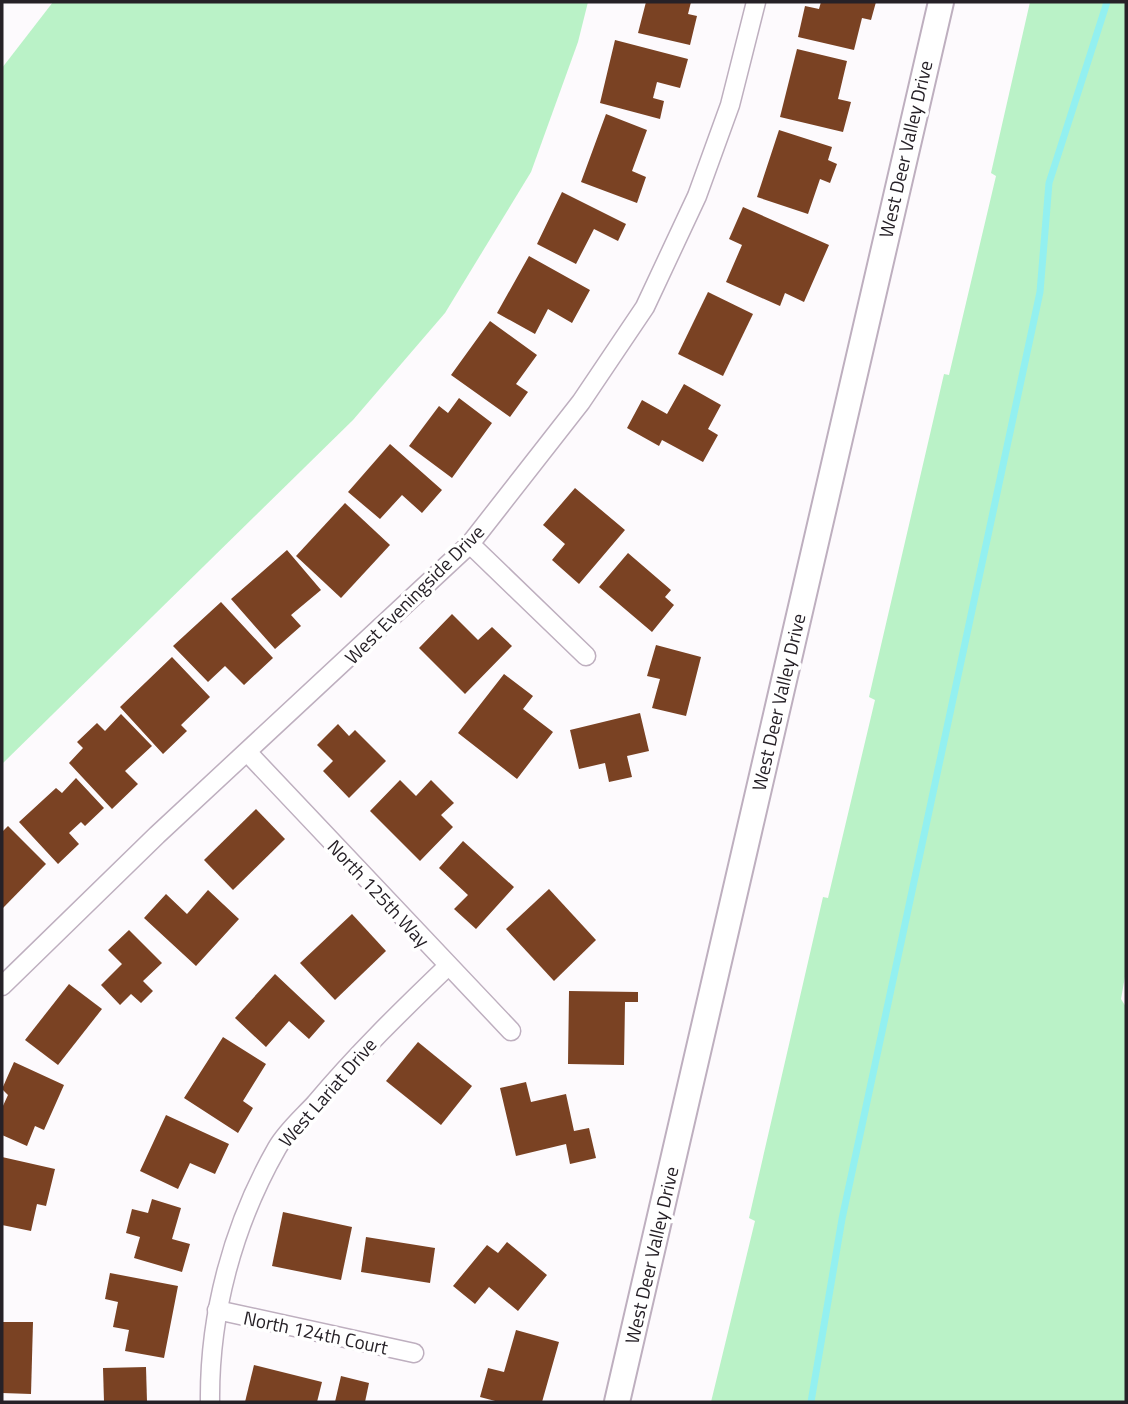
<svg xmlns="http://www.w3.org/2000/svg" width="1128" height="1404" viewBox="0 0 1128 1404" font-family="'Titillium Web',sans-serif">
	<rect width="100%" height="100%" fill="#fdfafd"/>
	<g fill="#baf2c7">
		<polygon points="53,2 588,2 578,42 531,172 445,313 353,420 2,764 2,68"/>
		<polygon points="1030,2 1126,2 1126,971 1121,999 1126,1007 1126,1402 711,1402 755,1221 749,1218 823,897 828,898 875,700 869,697 944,374 949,375 996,176 991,173"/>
	</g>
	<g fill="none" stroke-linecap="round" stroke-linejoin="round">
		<polyline stroke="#93f0f0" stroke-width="7" points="811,1402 842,1219 1040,292 1049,183 1107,2"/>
	</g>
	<g fill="#7a4223">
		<polygon points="646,2 691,2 688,14 697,16 690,45 638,33"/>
		<polygon points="821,2 876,2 871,20 862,18 854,50 798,37 805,6 819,9"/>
		<polygon points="615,40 688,59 680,88 657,82 653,98 664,101 660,119 600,103"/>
		<polygon points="797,49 847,61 838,99 851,102 843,132 780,117"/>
		<polygon points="606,114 647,130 632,171 646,177 637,203 581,182"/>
		<polygon points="779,130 832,147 828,160 837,164 830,183 820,179 808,214 757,197"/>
		<polygon points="562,192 626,224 618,241 594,229 576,264 537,244"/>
		<polygon points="743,207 829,245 804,302 785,293 780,306 726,282 742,245 729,239"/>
		<polygon points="529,256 590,290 572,323 548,309 535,334 497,313"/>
		<polygon points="708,292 753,314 723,376 678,354"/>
		<polygon points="490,321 537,355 516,384 528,392 510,417 451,375"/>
		<polygon points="684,384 721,405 708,429 718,435 703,462 662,440 659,446 627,428 642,400 667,414"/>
		<polygon points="459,398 492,423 452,478 409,446 439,406 448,413"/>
		<polygon points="390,444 442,490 422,513 402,495 380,519 348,492"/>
		<polygon points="575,488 625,530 579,584 552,560 565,544 543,525"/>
		<polygon points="345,503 390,545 341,598 296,556"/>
		<polygon points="287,550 321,590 291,615 301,626 275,649 231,599"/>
		<polygon points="628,553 671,590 665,597 674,605 652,632 599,587"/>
		<polygon points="221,602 273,658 244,685 225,666 208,682 173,646"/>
		<polygon points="452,614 478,640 492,627 512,646 465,694 419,648"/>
		<polygon points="656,645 701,657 686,716 652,708 660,679 647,676"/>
		<polygon points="172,657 210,697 181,725 187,731 163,754 120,707"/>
		<polygon points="504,674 533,696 523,709 553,732 517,779 458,733"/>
		<polygon points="640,713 649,751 627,756 632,777 609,782 605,763 579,769 570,730"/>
		<polygon points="121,714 152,746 125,771 138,784 112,809 69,763 83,748 77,742 97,723 105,731"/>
		<polygon points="338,724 349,736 355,730 386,761 349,798 323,771 333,761 317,745"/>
		<polygon points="76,778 104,808 85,826 81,822 69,833 79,844 58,864 19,822 56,788 62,793"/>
		<polygon points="400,780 416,796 431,780 454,803 441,815 453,827 420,861 370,811"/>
		<polygon points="256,809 285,839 233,890 204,860"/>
		<polygon points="8,826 46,864 2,909 2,832"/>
		<polygon points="463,841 514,887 476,929 454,909 468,895 439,868"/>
		<polygon points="549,889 596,940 554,981 506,929"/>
		<polygon points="208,890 239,919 196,966 144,918 166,894 187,914"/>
		<polygon points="352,914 386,951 335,1000 300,963"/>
		<polygon points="129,930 162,963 143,981 153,991 141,1003 131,994 120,1005 101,985 122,964 108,950"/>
		<polygon points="275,974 325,1021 309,1039 289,1021 266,1047 235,1018"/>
		<polygon points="69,984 102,1009 58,1065 25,1040"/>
		<polygon points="569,991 638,992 638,1002 625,1002 624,1065 568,1064"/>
		<polygon points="223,1037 266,1064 243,1101 253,1108 238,1133 184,1098"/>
		<polygon points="418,1042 472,1086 441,1125 386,1081"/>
		<polygon points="14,1062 64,1085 44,1130 35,1126 27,1146 2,1135 2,1108 8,1095 2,1089"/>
		<polygon points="526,1082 531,1102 566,1094 574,1131 589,1128 596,1158 570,1164 566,1144 516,1156 500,1088"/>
		<polygon points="166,1115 229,1144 215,1174 190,1163 178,1189 140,1171"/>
		<polygon points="2,1157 55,1169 46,1206 37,1204 31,1231 2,1225"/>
		<polygon points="152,1199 181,1208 172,1239 190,1244 182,1272 134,1258 140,1237 126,1233 132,1209 148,1213"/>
		<polygon points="283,1212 352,1227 341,1280 272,1266"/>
		<polygon points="366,1237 435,1248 430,1283 361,1272"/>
		<polygon points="507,1242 547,1275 518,1311 489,1287 475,1304 453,1286 487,1245 498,1253"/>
		<polygon points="110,1273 178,1286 164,1358 125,1351 129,1330 113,1327 118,1302 105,1299"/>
		<polygon points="2,1322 33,1322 31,1394 2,1393"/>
		<polygon points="516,1330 559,1342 542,1402 499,1402 480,1397 488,1368 504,1372"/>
		<polygon points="254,1365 322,1382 317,1402 245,1402"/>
		<polygon points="146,1367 147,1402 104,1402 103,1368"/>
		<polygon points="341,1376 369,1383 365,1402 335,1402"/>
	</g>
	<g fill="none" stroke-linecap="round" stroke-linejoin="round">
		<g stroke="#beafbf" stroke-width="21">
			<g id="street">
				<polyline points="470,544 586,656"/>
				<polyline points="249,754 511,1031"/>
				<polyline points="2,986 157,835 470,544 581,402 645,307 697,196 730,105 756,2"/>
				<polyline points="217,1310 414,1353"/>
				<path d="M 210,1402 C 209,1314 233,1225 277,1148 C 286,1132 302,1118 315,1104 C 356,1055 401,1011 448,966"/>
			</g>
		</g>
		<g stroke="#beafbf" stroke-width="28">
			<polyline id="secondary" points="617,1402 941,2"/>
		</g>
		<use href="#street" stroke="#fff" stroke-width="18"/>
		<use href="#secondary" stroke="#fff" stroke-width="24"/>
	</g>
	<g text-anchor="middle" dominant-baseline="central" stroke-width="7" stroke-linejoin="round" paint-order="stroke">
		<g font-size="19" fill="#262127" stroke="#fff">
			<text transform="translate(905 149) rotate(-77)">West Deer Valley Drive</text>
			<text transform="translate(414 594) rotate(-45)">West Eveningside Drive</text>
			<text transform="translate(778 702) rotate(-77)">West Deer Valley Drive</text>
			<text transform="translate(379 893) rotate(47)">North 125th Way</text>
			<text transform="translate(327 1092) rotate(-49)">West Lariat Drive</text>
			<text transform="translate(651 1255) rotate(-77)">West Deer Valley Drive</text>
			<text transform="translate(316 1332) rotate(12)">North 124th Court</text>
		</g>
	</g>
	<rect width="1128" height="1404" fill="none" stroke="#262127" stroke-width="7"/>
</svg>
